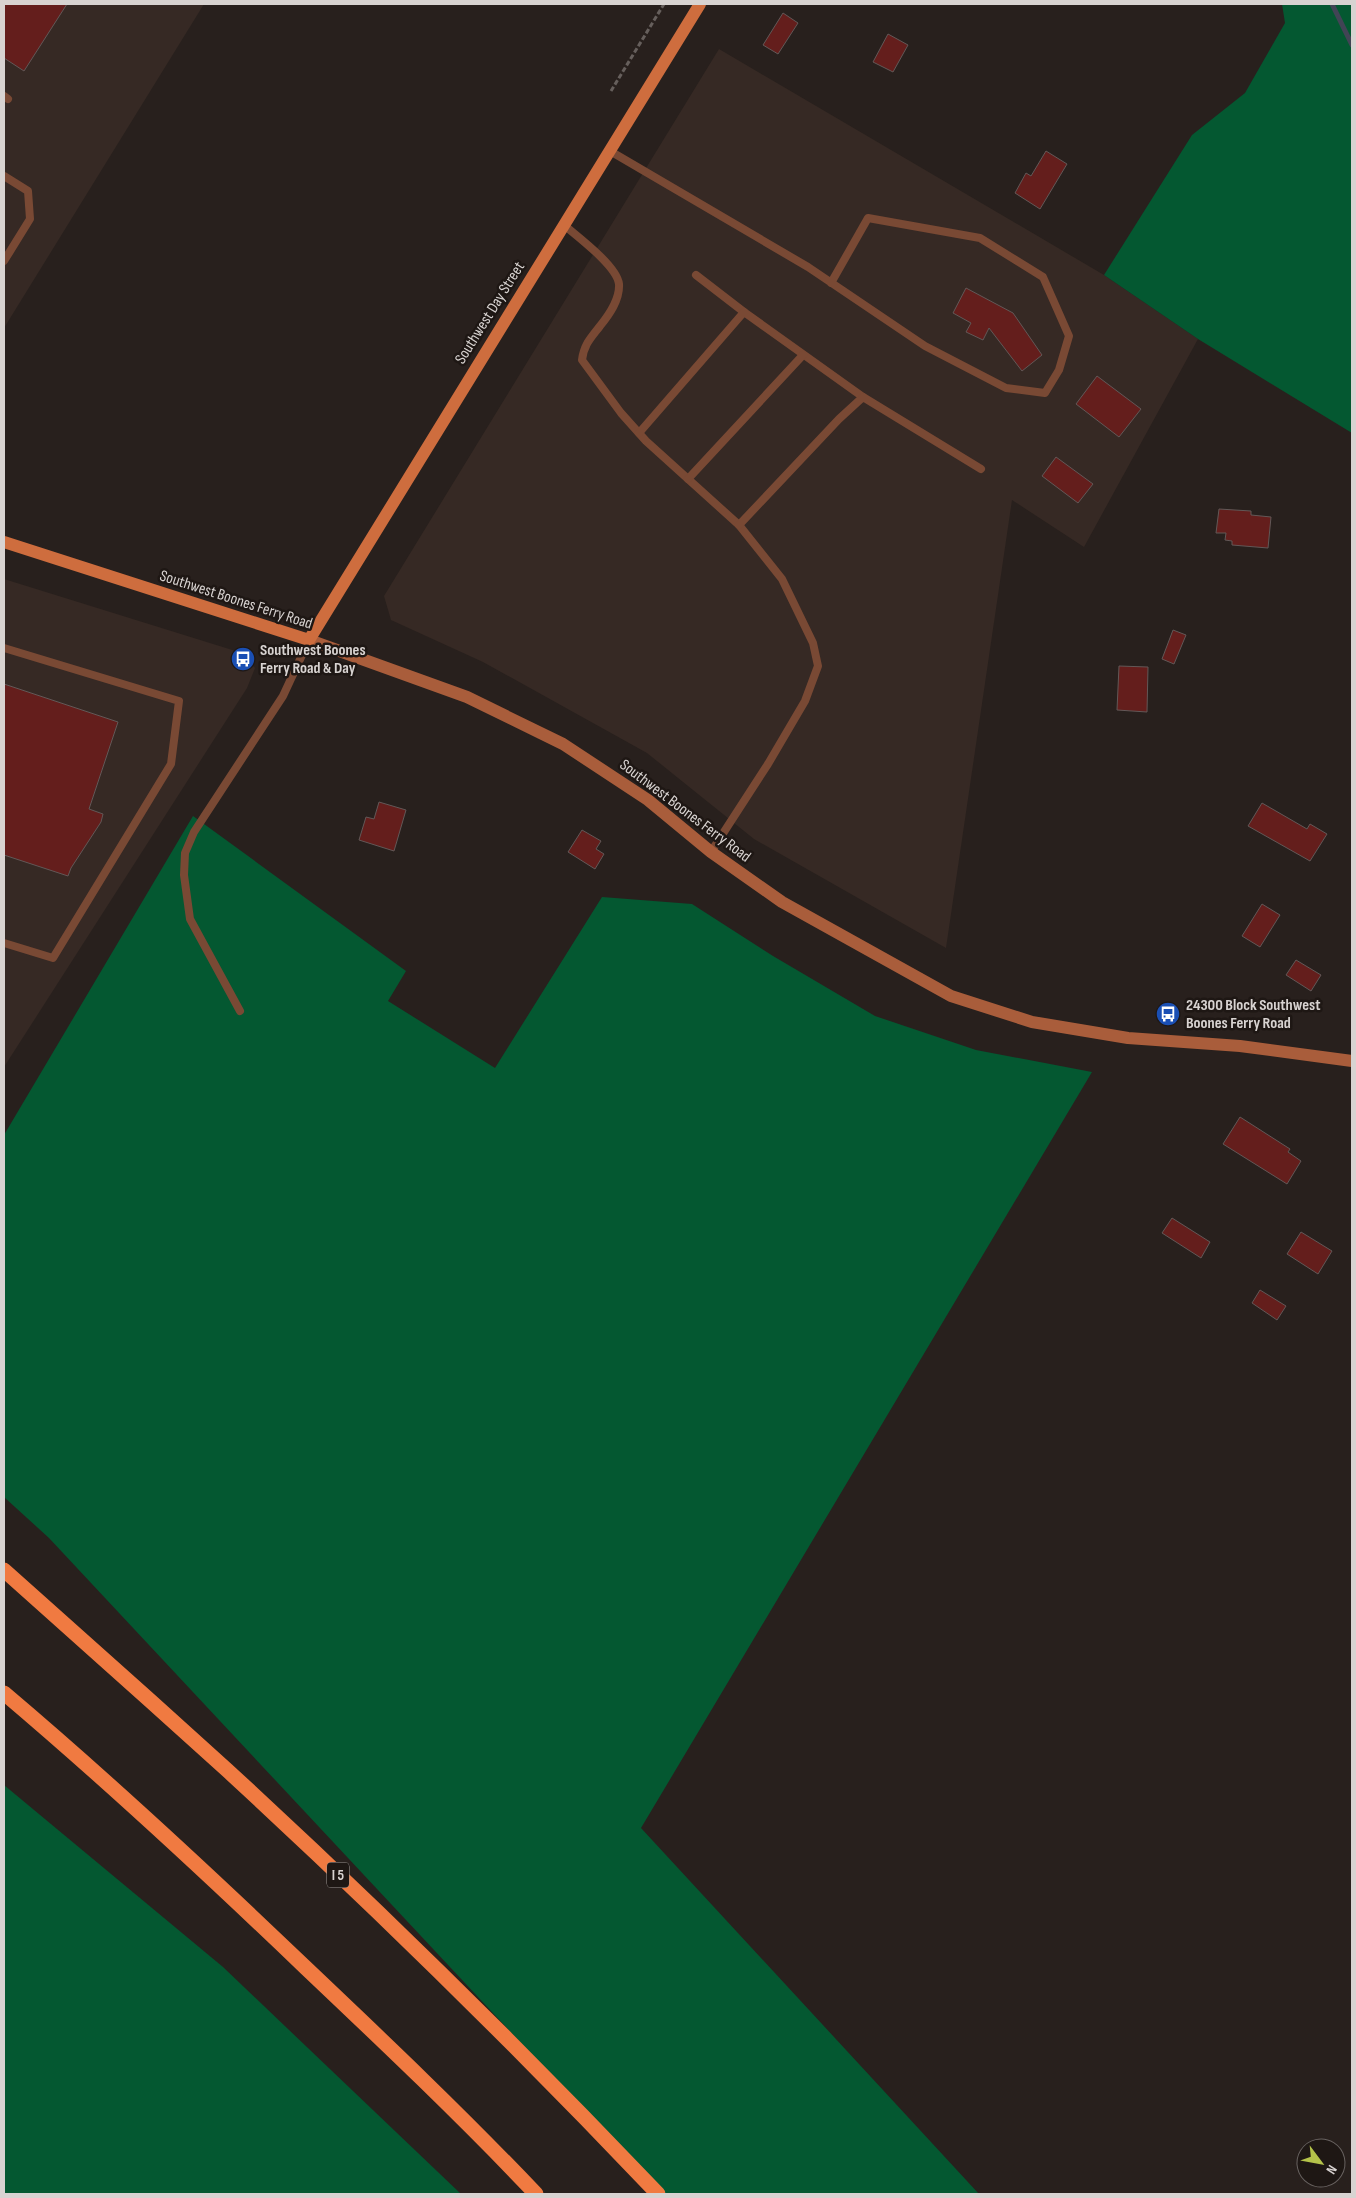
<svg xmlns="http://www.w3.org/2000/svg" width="1356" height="2198" viewBox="0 0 1356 2198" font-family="'Sofia Sans Condensed',sans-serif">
	<rect width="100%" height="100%" fill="#28201d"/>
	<g fill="#362924">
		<polygon points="4,4 204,4 4,328"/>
		<polygon points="719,49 1104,275 1198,339 1084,547 1012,500 946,948 754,839 647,753 483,662 391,620 384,596"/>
		<polygon points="4,579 242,653 255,668 247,688 4,1067"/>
	</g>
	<g fill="#045831">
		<polygon points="1282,4 1352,4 1352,433 1198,339 1104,275 1192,135 1245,93 1285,23"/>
		<polygon points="193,816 406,971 388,1001 495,1068 602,897 692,904 773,956 875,1016 976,1050 1092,1072 641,1828 979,2194 662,2194 49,1538 4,1497 4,1135"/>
		<polygon points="4,1785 223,1967 461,2194 4,2194"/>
	</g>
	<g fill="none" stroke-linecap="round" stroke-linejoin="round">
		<polyline stroke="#414455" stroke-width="5" points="1332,4 1352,45"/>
	</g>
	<g fill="#641e1c" stroke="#625857">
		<polygon points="4,4 67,4 24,71 4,58"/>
		<polygon points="783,13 798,23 778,54 763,45"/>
		<polygon points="888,34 908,45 893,72 873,62"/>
		<polygon points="1046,151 1067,164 1040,209 1015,193 1026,173 1031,176"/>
		<polygon points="966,288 1013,313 1042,355 1022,371 989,328 983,340 966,332 971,323 953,313"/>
		<polygon points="1097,376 1141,409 1119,437 1076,404"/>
		<polygon points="1056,457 1093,484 1078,503 1042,476"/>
		<polygon points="1219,509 1251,511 1251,515 1271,517 1268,548 1232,545 1232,541 1225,540 1226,533 1216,533"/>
		<polygon points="1173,630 1186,635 1174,664 1162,659"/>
		<polygon points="1119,666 1148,667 1147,712 1117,710"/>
		<polygon points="4,684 118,722 89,809 103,814 101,822 71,868 68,876 4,855"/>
		<polygon points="379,802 406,810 394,851 359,840 366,817 374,819"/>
		<polygon points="1262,803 1307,829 1310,824 1327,834 1310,861 1248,826"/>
		<polygon points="582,830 601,841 596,849 604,854 595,869 568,852"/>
		<polygon points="1262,904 1280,915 1260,947 1242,936"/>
		<polygon points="1296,960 1321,975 1311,991 1286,975"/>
		<polygon points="1240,1117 1290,1149 1288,1152 1301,1161 1287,1184 1223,1144"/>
		<polygon points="1172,1218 1210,1242 1201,1258 1162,1233"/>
		<polygon points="1301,1232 1332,1251 1318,1274 1287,1254"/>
		<polygon points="1260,1290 1286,1306 1277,1320 1252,1303"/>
	</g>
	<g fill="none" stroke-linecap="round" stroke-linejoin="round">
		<polyline stroke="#665f5c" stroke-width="3" stroke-dasharray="5 2.5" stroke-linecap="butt" points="611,91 664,4"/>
		<g stroke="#794934" stroke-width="8">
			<polyline points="4,96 8,99"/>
			<polyline points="610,151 808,267 925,346 1006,388 1045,393 1059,370 1069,336 1043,277 980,238 868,218 831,283"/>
			<polyline points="4,176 28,191 30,219 4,261"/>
			<path d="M 564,225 C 578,237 617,266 619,284 C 620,300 609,315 600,326 C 591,338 584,344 582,360 L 621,413 L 646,441 L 739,525 L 782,579 L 813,643 L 818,666 L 805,701 L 768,764 L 711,852"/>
			<polyline points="696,275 744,312"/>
			<polyline points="639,433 744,312 863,397"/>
			<polyline points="688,479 803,355"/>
			<polyline points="739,525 839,419 863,397 981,469"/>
			<polyline points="4,648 179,701 171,764 53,958 4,943"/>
			<polyline points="240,1011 190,919 184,875 185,853 194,832 283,696 309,640"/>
		</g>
		<polyline stroke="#a95d3b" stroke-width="12" points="309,640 467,697 563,744 648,800 711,852 782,902 951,996 1032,1022 1128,1038 1240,1046 1352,1061"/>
		<polyline stroke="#ce6d3e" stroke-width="12" points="4,542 309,640 700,4"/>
		<g stroke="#f07a41" stroke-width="15">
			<path d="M 4,1570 C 78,1636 153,1703 227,1770 C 375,1906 519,2048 658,2194"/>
			<path d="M 4,1693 C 108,1781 208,1874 306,1968 C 384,2042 462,2116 536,2194"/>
		</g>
	</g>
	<defs>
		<g id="bus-disc" transform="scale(1.25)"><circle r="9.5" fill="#1a4fb4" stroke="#1e1714"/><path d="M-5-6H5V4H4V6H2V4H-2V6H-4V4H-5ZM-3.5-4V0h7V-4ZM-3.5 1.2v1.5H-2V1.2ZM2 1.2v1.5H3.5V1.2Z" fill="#fff"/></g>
	</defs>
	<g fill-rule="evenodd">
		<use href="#bus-disc" x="243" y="659"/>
		<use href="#bus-disc" x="1168" y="1014"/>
	</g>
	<g text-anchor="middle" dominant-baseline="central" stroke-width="5" stroke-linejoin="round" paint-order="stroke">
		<rect fill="#1e1714" stroke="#a09b98" stroke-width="1" x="327" y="1862.5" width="22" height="25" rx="4"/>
		<g font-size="15" font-weight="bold" fill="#d8d3d1">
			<text x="338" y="1875">I 5</text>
		</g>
		<g font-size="16" fill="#d8d3d1" stroke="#1e1714">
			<text transform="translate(490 313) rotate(-58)">Southwest Day Street</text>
			<text transform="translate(236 600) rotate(18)">Southwest Boones Ferry Road</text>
			<text transform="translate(685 811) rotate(37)">Southwest Boones Ferry Road</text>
		</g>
		<g font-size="16" font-weight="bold" fill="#d8d3d1" stroke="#1e1714" text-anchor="start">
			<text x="260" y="650">Southwest Boones<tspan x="260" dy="18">Ferry Road &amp; Day</tspan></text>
			<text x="1186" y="1005">24300 Block Southwest<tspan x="1186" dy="18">Boones Ferry Road</tspan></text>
		</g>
	</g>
	<rect width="1356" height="2198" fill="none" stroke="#d8d3d1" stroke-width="10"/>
	<g transform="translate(1321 2163) rotate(122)"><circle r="24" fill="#1e1714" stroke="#686260"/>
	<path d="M0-4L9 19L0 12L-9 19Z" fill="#b4c24a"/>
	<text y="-8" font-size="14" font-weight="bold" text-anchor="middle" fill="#d8d3d1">N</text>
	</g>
</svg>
